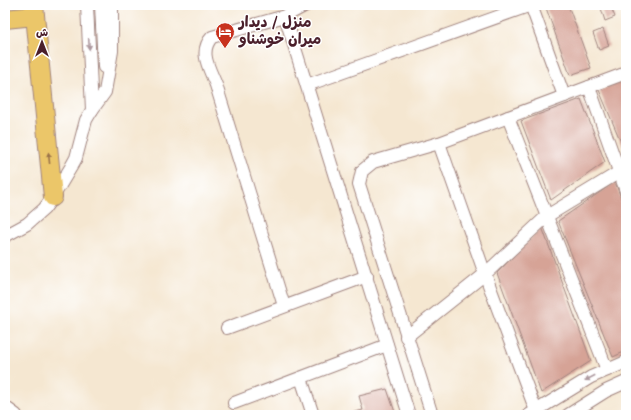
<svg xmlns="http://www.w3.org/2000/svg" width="631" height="420" viewBox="0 0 631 420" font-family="Mynerve,'Playpen Sans Arabic',sans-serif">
	<rect width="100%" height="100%" fill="#fff"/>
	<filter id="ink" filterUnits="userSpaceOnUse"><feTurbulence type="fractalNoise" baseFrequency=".025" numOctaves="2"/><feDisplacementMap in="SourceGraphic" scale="8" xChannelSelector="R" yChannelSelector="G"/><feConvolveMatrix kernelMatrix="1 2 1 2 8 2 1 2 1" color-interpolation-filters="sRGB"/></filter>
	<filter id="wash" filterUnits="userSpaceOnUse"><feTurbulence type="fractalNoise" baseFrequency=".012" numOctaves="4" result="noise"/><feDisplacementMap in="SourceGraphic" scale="16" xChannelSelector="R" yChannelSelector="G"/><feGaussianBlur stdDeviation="0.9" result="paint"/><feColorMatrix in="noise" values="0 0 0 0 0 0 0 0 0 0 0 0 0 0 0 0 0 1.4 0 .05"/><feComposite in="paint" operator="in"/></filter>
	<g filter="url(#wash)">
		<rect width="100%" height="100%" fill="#f5e7d1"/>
		<g id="blocks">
			<g fill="#d6a396">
				<polygon points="545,5 568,5 591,68 570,75"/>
				<polygon points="600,5 610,5 615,17 605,21"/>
				<polygon points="621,5 626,5 626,13 624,14"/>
				<polygon points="603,29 609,46 599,50 593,33"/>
				<polygon points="626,79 626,146 623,147 599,90"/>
				<polygon points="581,99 605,162 551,200 521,121"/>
				<polygon points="615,182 626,211 626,351 613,357 558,221"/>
				<polygon points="542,227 591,361 541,393 497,273"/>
				<polygon points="387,389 396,415 343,415 363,410 359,396"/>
			</g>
		</g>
	</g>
	<g filter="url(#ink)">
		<use href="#blocks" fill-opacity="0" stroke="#a0837e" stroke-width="1"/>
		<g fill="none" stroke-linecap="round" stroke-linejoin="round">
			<g stroke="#a0837e" stroke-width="14">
				<g id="minor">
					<polyline points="87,5 92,110"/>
					<polyline points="101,5 104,67"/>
					<polyline points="306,5 285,16 409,415"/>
					<polyline points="531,5 564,96"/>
					<polyline points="307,85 531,5"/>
					<polyline points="589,87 626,191"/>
					<polyline points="508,117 607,370"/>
					<polyline points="439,143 485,274 536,411"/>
					<polyline points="5,236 27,224 44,209 53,197 71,167 76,158 86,120 92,110 105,92 112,51 112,5"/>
					<path d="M 284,306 L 216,85 C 210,69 198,52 212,37 L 285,16"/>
					<polyline points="227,328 367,276"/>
					<polyline points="406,337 485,274 547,216 626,168"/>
					<polyline points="301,378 313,415"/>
					<polyline points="234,403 387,345"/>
					<polyline points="5,407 16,415"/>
					<polyline points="432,415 359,184 362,171 373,162 439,143 626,73"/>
					<polyline points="529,415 591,377 626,362"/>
					<polyline points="568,415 606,391 626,382"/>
				</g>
			</g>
			<g stroke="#a0837e" stroke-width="20">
				<g id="highway">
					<polyline points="34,5 53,197"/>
					<polyline points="5,19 35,16"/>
				</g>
			</g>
			<use href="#minor" stroke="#fff" stroke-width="12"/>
			<use href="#highway" stroke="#ebc669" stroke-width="18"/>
		</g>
		<defs><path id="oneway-solid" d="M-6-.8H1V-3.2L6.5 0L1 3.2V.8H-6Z"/></defs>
		<g fill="#ae9aa0">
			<use href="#oneway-solid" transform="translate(89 44) rotate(87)"/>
			<use href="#oneway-solid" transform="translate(590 378) rotate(152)"/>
		</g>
		<use fill="#9a724a" href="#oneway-solid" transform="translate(49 158) rotate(-96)"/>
	</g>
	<defs>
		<g id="hotel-pin" transform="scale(1)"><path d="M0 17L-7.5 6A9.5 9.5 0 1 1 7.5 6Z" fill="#c8321e" stroke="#fff"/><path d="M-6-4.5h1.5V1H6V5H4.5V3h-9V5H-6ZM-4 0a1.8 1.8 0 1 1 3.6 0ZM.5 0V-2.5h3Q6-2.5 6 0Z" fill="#fff"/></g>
	</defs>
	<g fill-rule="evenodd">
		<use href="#hotel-pin" x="225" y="32"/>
	</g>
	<g text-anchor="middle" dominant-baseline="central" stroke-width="3" stroke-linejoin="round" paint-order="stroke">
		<g font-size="15" font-weight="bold" fill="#4a1f2b" stroke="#fff" text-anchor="start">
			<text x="239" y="23">منزل / ديدار<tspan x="239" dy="17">ميران خوشناو</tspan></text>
		</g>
	</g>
	<rect width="631" height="420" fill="none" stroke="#fff" stroke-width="20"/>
	<g transform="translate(42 42)" stroke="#ffffff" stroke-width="3" paint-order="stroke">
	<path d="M0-3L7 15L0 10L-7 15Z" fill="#4a1f2b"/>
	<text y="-6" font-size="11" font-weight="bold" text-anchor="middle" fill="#4a1f2b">ش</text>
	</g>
</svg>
